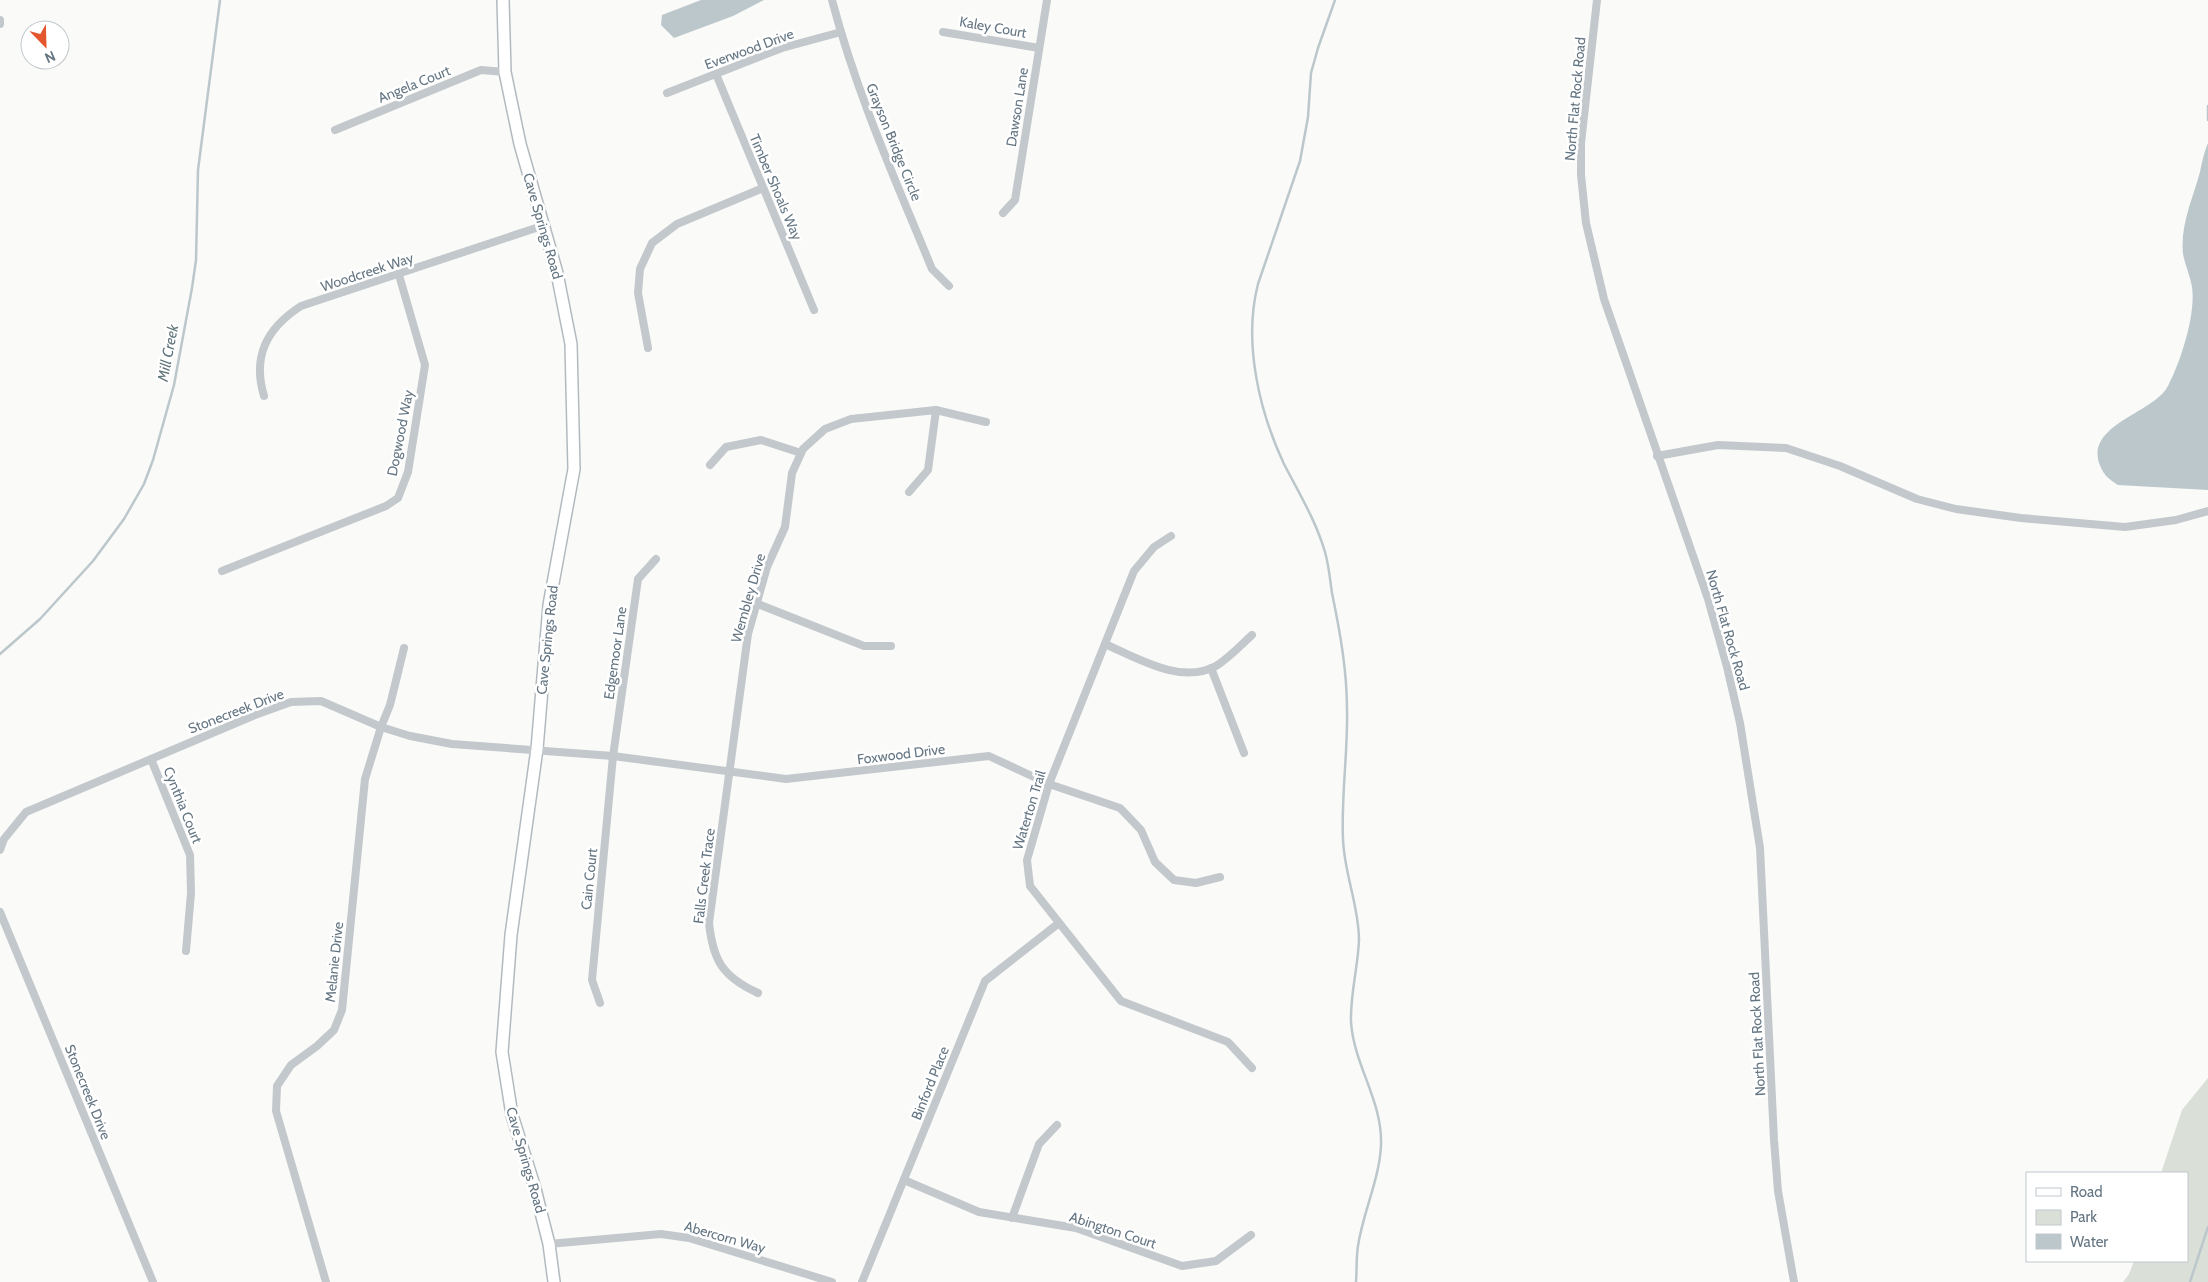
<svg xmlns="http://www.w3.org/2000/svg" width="2208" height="1282" viewBox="0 0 2208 1282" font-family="Cabin,sans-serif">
	<rect width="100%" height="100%" fill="#fafaf8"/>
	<polygon fill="#dadfd7" points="2208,1078 2208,1282 2123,1282 2129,1274 2134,1261 2187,1261 2187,1173 2161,1173 2182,1110"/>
	<g fill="#bbc7cb">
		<polygon points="701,0 764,0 733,16 674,38 661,25 662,15"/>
		<path d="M 2208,143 L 2208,490 L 2118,485 C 2108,479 2103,474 2099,463 C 2087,424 2154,413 2168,386 C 2181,361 2196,314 2192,287 C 2190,275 2185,265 2183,254 C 2180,225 2193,198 2200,172 C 2202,162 2204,152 2208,143 Z"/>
	</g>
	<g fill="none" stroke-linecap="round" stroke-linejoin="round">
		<g stroke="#bbc7cb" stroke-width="2.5">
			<path d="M 1335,0 L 1318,48 L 1311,73 L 1308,117 L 1300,161 L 1258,284 C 1243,342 1259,411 1284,464 C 1299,493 1316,521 1325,552 C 1329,566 1330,580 1332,593 C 1340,632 1347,670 1347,710 C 1348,753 1341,796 1343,839 C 1344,873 1359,906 1359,940 C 1358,967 1350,995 1351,1022 C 1354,1066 1383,1101 1381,1146 C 1379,1181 1363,1212 1358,1246 C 1356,1258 1357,1270 1356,1282"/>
			<polyline points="2208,106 2208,120"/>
			<polyline points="0,654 40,619 93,561 124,519 144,484 153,460 174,385 192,288 196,260 198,170 220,0"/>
			<polyline points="2190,1282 2208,1227"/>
		</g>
		<g stroke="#b3babf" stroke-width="14">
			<polyline id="secondary" points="503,0 505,72 520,144 557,273 571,344 574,469 549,605 537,749 511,935 502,1052 512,1115 534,1185 549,1244 554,1282"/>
		</g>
		<g stroke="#c3c8cc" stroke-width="8">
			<path d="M 832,0 C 857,95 895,179 932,269 L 949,286"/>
			<polyline points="1597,0 1581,143 1581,175 1586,223 1604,299 1708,599 1727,667 1740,723 1760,848 1774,1140 1778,1191 1794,1282"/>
			<polyline points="0,20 0,24"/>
			<polyline points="943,32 1039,48"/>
			<polyline points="716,74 814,310"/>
			<polyline points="667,93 782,48 841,32"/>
			<polyline points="335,130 481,70 505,72"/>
			<polyline points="1003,213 1015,200 1047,0"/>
			<polyline points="648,348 638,293 640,269 652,243 677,224 763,188"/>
			<path d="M 264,396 C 252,356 267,328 301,306 L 542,226"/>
			<polyline points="1657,456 1718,445 1786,448 1840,466 1917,499 1956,509 2021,518 2125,527 2176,520 2208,511"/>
			<polyline points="710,465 726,447 761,440 801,453"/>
			<polyline points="909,492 928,470 936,410"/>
			<polyline points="1171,536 1154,547 1134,571 1049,784 1027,860 1030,886 1121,1001 1228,1042 1252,1068"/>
			<polyline points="222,571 386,506 398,498 408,472 425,365 399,275"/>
			<polyline points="758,604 864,646 891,646"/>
			<path d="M 1105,644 C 1137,658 1181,685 1216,666 C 1229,658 1241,645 1252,635"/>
			<polyline points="1211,668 1244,753"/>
			<polyline points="151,759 190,855 191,893 186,951"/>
			<polyline points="0,850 4,839 26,812 255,715 291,702 321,701 381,727 410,736 452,744 613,756 786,779 989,756 1049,784 1120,808 1141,830 1155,862 1174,880 1196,883 1220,877"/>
			<polyline points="0,912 153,1282"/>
			<path d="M 758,993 C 723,977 713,961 709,923 L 748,634 L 767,567 L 785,527 L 792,473 L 803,449 L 825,429 L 851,419 L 936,410 L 986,422"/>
			<polyline points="600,1003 592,980 613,756 638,579 656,559"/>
			<polyline points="904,1180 979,1212 1076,1228 1182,1266 1216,1261 1251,1235"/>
			<polyline points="1012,1218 1039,1144 1057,1125"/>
			<polyline points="549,1244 661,1234 689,1238 832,1282"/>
			<polyline points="326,1282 276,1111 277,1086 291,1065 317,1046 334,1030 342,1010 365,779 381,727 390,705 404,648"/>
			<polyline points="862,1282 985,981 1059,923"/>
		</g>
		<use href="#secondary" stroke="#fff" stroke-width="11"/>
	</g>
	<g text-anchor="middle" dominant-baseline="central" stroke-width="5" stroke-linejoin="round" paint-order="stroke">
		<g font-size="14" fill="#657683" stroke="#fff">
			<text transform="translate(993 27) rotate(10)">Kaley Court</text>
			<text transform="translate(749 49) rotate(-20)">Everwood Drive</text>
			<text transform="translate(414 84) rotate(-22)">Angela Court</text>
			<text transform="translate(1575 99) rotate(-85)">North Flat Rock Road</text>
			<text transform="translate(1017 107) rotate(-81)">Dawson Lane</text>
			<text transform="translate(894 142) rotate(68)">Grayson Bridge Circle</text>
			<text transform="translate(776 187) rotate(67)">Timber Shoals Way</text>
			<text transform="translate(543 226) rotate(74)">Cave Springs Road</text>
			<text transform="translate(367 272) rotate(-18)">Woodcreek Way</text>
			<text transform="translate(400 433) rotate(-79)">Dogwood Way</text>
			<text transform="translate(748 598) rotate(-74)">Wembley Drive</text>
			<text transform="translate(1728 630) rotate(74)">North Flat Rock Road</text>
			<text transform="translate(547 640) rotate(-84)">Cave Springs Road</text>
			<text transform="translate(615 653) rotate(-82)">Edgemoor Lane</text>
			<text transform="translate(236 711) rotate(-21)">Stonecreek Drive</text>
			<text transform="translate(901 754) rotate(-7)">Foxwood Drive</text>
			<text transform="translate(183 805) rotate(68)">Cynthia Court</text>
			<text transform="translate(1029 810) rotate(-73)">Waterton Trail</text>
			<text transform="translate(704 876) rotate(-83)">Falls Creek Trace</text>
			<text transform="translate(589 879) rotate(-84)">Cain Court</text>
			<text transform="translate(334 962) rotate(-84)">Melanie Drive</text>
			<text transform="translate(1757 1034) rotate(-93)">North Flat Rock Road</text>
			<text transform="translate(930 1083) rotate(-68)">Binford Place</text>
			<text transform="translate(88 1092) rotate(68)">Stonecreek Drive</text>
			<text transform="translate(526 1160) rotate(74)">Cave Springs Road</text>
			<text transform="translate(1113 1230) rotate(18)">Abington Court</text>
			<text transform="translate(725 1237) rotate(16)">Abercorn Way</text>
		</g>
		<g font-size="15" font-style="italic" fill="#60757c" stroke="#fff">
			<text transform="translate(168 353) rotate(-79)">Mill Creek</text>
		</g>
	</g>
	<rect x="2026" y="1172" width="162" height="90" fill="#ffffff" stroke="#c1c8cd"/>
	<rect x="2036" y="1188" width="25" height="8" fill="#ffffff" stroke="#c1c8cd"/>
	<text x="2070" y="1197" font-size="15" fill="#657683">Road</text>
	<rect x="2036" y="1210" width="25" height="15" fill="#dadfd7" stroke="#c1c8cd"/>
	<text x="2070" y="1222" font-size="15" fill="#657683">Park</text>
	<rect x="2036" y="1234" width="25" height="15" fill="#bbc7cb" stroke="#c1c8cd"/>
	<text x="2070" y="1247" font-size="15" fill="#657683">Water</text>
	<g transform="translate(45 45) rotate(157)"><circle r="24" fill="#ffffff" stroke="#c1c8cd"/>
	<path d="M0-4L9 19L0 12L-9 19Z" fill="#e4572e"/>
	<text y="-8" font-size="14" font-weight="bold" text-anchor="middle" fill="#657683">N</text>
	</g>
</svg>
